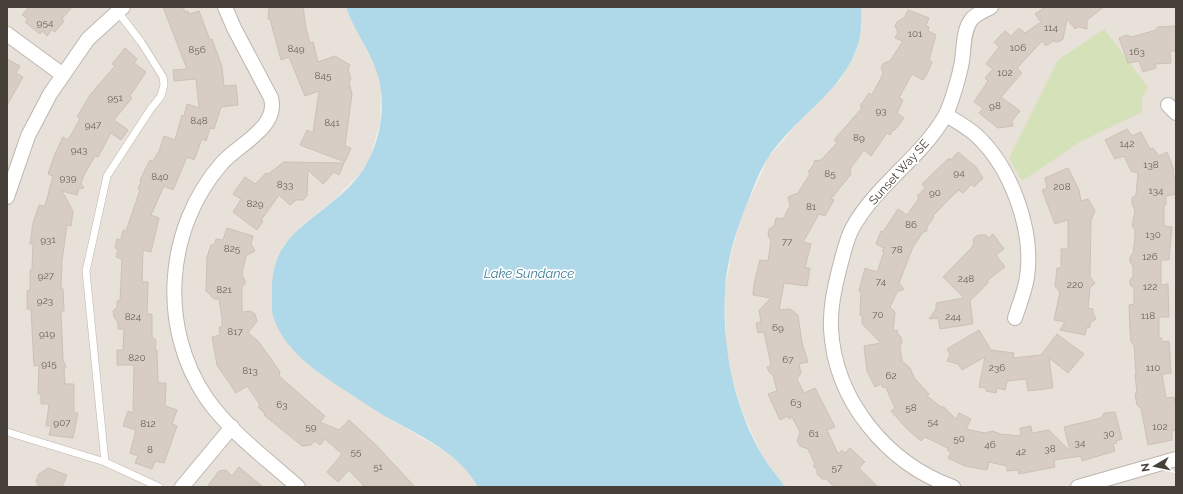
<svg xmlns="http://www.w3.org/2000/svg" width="1183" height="494" viewBox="0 0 1183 494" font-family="Raleway,sans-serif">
	<rect width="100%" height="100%" fill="#f3f0eb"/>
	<g fill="#e7e1d9">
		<polygon points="7,7 346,7 378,74 381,91 380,123 370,158 359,175 334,200 302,225 282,247 289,346 315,370 390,419 449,454 469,472 478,487 7,487"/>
		<polygon points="861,7 1176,7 1176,487 785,487 762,456 742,411 732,378 726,346 725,291 731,254 741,218 768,158 802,118 841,79 855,54 862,25"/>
	</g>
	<polygon fill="#d5e2b9" points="1104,29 1148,87 1142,99 1142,112 1080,142 1022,181 1009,158 1058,60"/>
	<path fill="#afd8e8" d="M 346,7 L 861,7 C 868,81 803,105 768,158 C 760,170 754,185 749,199 C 737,227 726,261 725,292 C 722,348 734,407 762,455 C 768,466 778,476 785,487 L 478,487 C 460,454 424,438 392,420 C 378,413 365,403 352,395 C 322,375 287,355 274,319 C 271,312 272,302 272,294 C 270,235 311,224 347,189 C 373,164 385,127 381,91 C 378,60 356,36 346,7 Z"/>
	<g fill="#d7cdc4" stroke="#cec1b5">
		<polygon points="29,7 72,7 62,19 64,21 55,32 52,30 47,36 42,31 40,34 25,22 28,19 22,15"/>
		<polygon points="163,7 183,7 185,12 188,11 189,14 199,11 210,40 212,39 222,67 224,86 236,85 238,105 221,107 214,129 210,128 206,141 202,139 194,160 187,157 173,190 164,186 151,215 159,218 151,252 143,250 142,282 148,282 147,314 152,314 152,337 156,340 155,350 157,350 158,383 166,383 165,406 177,410 172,424 177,426 164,463 155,461 152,469 135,463 138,456 130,453 136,430 123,426 128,411 133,413 134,365 117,365 117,350 123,350 124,329 118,329 118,322 114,317 113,311 117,307 117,301 120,301 122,259 116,257 118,249 115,248 117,239 121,240 123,230 126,231 140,190 138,189 141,182 140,180 150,160 153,161 159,151 164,136 175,140 182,115 184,116 187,104 199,108 196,79 174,81 173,70 187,69"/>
		<polygon points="269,7 303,7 306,28 310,43 313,42 318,62 335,56 350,65 348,69 351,79 349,82 352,94 345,146 351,148 345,162 300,145 307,130 313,133 319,91 305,96 289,57 281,60 270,19 268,19"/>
		<polygon points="1045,7 1104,7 1087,20 1087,29 1078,27 1075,29 1067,19 1063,39 1058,42 1053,41 1046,46 1042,41 1017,68 1022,73 1001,97 1020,111 1012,121 1013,126 998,128 979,113 983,108 974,102 988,81 985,78 993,69 986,64 999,47 994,42 1005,31 1011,36 1019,28 1025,33 1041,22 1035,14"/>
		<polygon points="908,10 929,18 926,26 929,27 928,31 936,35 929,60 932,62 927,74 923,80 912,74 899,98 903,100 897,113 904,118 895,130 894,129 890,135 887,133 871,156 864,150 850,169 851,174 831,199 834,200 825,216 819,214 803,242 811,244 805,268 810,268 807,286 784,283 779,310 790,309 798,315 802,343 808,362 799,364 801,373 797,379 804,393 815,388 835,427 827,430 838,454 842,450 845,453 850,448 865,462 859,468 878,487 834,487 826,479 822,479 817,474 817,470 813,466 815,464 808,449 800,446 797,441 800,432 792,417 789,419 788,416 780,420 768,394 777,391 773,375 769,372 767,367 771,365 764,332 758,333 756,323 761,322 759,310 771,298 753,295 754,284 760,260 768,261 771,241 768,235 769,229 774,226 776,218 783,219 790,206 788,197 798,193 810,174 808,172 814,164 814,161 821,160 837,143 834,140 862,108 860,106 869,93 872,95 883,74 881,67 884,63 890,61 903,41 895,38 898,32 895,26 897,22 905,17"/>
		<polygon points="1176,26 1176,51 1170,51 1171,63 1155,64 1156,68 1143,72 1139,61 1128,63 1119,38 1127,35 1132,37 1156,30 1158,27"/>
		<polygon points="125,48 137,59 134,63 146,72 130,96 132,98 114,120 128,130 121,140 111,133 98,157 95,156 84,175 81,183 84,188 79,189 77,195 62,191 73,211 71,226 67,225 62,261 61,289 63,289 64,311 61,311 63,360 66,367 64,369 65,384 74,384 74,413 78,413 73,438 49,435 51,426 46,426 49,404 41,404 41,394 38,394 39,365 34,366 31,309 27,309 27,291 30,290 30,271 32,268 33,244 30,244 33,223 39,205 45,206 53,176 48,174 55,154 63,137 68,140 80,119 77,117 90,95 115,66 112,64"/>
		<polygon points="7,59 20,66 16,73 23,77 7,105"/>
		<polygon points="1127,129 1132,136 1141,132 1150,149 1153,148 1159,156 1167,152 1174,170 1173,171 1176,185 1176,194 1166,196 1166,205 1164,205 1164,226 1172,227 1169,260 1161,260 1161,285 1168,284 1169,317 1159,317 1159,338 1162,338 1162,342 1169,341 1171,373 1162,374 1166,398 1174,397 1176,408 1176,430 1172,431 1172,440 1148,445 1141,408 1137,405 1136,400 1135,393 1137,393 1135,374 1136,374 1134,345 1131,342 1130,328 1129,305 1134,304 1134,288 1130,285 1130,280 1133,277 1133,266 1130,262 1130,257 1133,253 1135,238 1135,230 1132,226 1135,211 1132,203 1132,198 1136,195 1138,173 1131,171 1124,156 1115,159 1105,140"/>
		<polygon points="958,152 976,167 983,178 974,187 972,184 963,193 959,190 951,197 933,216 934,217 927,227 927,231 923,232 913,247 899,283 904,289 897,292 890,307 895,312 893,331 897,330 898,334 901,337 902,342 900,346 902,361 910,368 915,379 929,394 927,396 941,407 944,407 956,419 959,413 971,419 966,429 985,433 993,431 1000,434 1021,436 1020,428 1031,426 1032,433 1049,430 1070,451 1064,427 1101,418 1104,413 1115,412 1122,439 1116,441 1117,443 1113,444 1115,451 1082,461 1081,456 1054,460 1055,467 1019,474 1018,470 1007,471 1007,466 989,462 987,470 965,466 948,458 951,452 947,450 948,448 925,437 921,441 907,429 891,411 895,408 885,386 883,388 881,384 875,387 867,371 864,346 881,343 862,324 862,315 860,315 861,292 859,291 865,268 877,272 884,252 882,251 884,248 876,244 881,231 883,232 898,209 907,215 919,198 917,196 925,188 922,184 949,158 951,160"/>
		<polygon points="284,162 344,163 339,175 334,172 323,184 308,170 307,196 303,200 296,200 290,205 279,195 261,220 263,221 257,230 233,212 241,199 233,194 245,177 255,184 266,173 268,174"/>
		<polygon points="1068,168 1079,190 1081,201 1088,199 1095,211 1091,220 1090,277 1095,283 1090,288 1088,308 1093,309 1093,313 1096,319 1091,322 1089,328 1087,327 1085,335 1060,330 1065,322 1054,320 1060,292 1055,286 1057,268 1061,268 1061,249 1068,249 1068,220 1055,224 1042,190 1047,188 1045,178"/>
		<polygon points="227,228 253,236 251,244 255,251 246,256 243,269 242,275 245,280 245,284 242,287 242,312 250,311 255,314 257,321 248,333 258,341 274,363 280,372 279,376 325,416 320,422 339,430 349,420 375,444 415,487 365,487 349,470 338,482 327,472 342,454 325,439 320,445 315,441 311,445 302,446 264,415 265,414 258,407 260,405 247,386 236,393 217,365 212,337 220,335 219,327 222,327 222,318 219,299 214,299 206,291 207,257 211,245 214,245 216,239 223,240"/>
		<polygon points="993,234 1004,249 996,255 1005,267 988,280 988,283 970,301 973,324 940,329 938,318 929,319 936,309 936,303 964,298 943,277 973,246 974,238 978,235 986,235 988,238"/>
		<polygon points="979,330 991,350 1014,353 1013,358 1041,355 1057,334 1084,354 1068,373 1049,358 1053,388 1028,391 1026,379 1007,381 1005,390 997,388 996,393 986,391 986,388 979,387 985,357 962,370 958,364 947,361 950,354 947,349"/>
		<polygon points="239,467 263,487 207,487 219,471 226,470 232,476"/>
		<polygon points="48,468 67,475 62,487 39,487 36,481 39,474"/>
	</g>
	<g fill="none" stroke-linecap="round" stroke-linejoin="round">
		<g stroke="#beb6ae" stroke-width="8">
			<g id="service">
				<polyline points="7,432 105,462 159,487"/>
				<polyline points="105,462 86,271 107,176 150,110 161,96 164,85 163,77 141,42 118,12"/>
			</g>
		</g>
		<g stroke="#beb6ae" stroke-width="16">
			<g id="minor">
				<path d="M 225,7 L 234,28 L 271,98 C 279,127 239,144 222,163 C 165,228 158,328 207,399 C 231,433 267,459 298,487"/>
				<polyline points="7,34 63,75"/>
				<polyline points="1168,105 1176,113"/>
				<path d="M 946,115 C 956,121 967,127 976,135 C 1011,167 1034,230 1027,277 C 1025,291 1019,305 1015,318"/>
				<polyline points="7,197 28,136 50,94 88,39 123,7"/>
				<polyline points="182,487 232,427"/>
				<path d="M 953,487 C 887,463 835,401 831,329 C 830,309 834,289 839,270 C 843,256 846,239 853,227 C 877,184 921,158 945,116 C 951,105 960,74 962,61 C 964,48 963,31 971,20 C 975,14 984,11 991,7"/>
				<polyline points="1078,487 1176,459"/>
			</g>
		</g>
		<use href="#service" stroke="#fff" stroke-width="7"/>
		<use href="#minor" stroke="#fff" stroke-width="14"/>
	</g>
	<g text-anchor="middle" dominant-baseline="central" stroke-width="3.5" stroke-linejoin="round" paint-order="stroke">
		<g font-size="10" fill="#6b635c">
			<text x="45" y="22">954</text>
			<text x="1051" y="27">114</text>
			<text x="915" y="33">101</text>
			<text x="1018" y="47">106</text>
			<text x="296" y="48">849</text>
			<text x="197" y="49">856</text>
			<text x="1137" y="51">163</text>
			<text x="1005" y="72">102</text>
			<text x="323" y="75">845</text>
			<text x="115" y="97">951</text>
			<text x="995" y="105">98</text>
			<text x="881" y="110">93</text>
			<text x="199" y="120">848</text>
			<text x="332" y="122">841</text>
			<text x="93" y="124">947</text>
			<text x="859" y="137">89</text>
			<text x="1127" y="143">142</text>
			<text x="79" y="149">943</text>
			<text x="1151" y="164">138</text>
			<text x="959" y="172">94</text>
			<text x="830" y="173">85</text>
			<text x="160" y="176">840</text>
			<text x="68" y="177">939</text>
			<text x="285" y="184">833</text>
			<text x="1062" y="186">208</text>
			<text x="1156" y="190">134</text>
			<text x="935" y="192">90</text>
			<text x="255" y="203">829</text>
			<text x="811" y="206">81</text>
			<text x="911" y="224">86</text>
			<text x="1153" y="234">130</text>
			<text x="48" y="239">931</text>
			<text x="787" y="241">77</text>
			<text x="232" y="248">825</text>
			<text x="897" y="249">78</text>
			<text x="1150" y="256">126</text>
			<text x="46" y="275">927</text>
			<text x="966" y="278">248</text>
			<text x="881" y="281">74</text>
			<text x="1075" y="284">220</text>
			<text x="1150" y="286">122</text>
			<text x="224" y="289">821</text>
			<text x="45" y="300">923</text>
			<text x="878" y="314">70</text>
			<text x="1148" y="315">118</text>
			<text x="133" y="316">824</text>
			<text x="953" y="316">244</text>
			<text x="778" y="327">69</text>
			<text x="235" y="331">817</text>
			<text x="47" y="333">919</text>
			<text x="137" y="357">820</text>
			<text x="788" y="359">67</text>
			<text x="49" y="363">915</text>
			<text x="997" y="367">236</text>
			<text x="1153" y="367">110</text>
			<text x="250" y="370">813</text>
			<text x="891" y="375">62</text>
			<text x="796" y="402">63</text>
			<text x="282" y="404">63</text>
			<text x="911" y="407">58</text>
			<text x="933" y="421">54</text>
			<text x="62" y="422">907</text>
			<text x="148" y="423">812</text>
			<text x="311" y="426">59</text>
			<text x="1160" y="426">102</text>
			<text x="814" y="433">61</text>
			<text x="1109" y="433">30</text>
			<text x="959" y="438">50</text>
			<text x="1080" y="442">34</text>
			<text x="990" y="444">46</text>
			<text x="1050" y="448">38</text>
			<text x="150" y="449">8</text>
			<text x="356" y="451">55</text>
			<text x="1021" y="451">42</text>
			<text x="378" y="466">51</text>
			<text x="837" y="467">57</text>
		</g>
		<g font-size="12" fill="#474039" stroke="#fff">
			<text transform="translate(899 172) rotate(-48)">Sunset Way SE</text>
		</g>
		<g font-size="13" font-style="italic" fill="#3a7c97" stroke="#fff">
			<text x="529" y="273">Lake Sundance</text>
		</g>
	</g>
	<rect width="1183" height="494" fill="none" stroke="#474039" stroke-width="16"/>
	<g transform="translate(1155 466) rotate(261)" stroke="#ffffff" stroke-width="3" paint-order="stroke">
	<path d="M0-3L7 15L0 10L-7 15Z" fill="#474039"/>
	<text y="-6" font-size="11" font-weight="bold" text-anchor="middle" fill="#474039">N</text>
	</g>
</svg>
